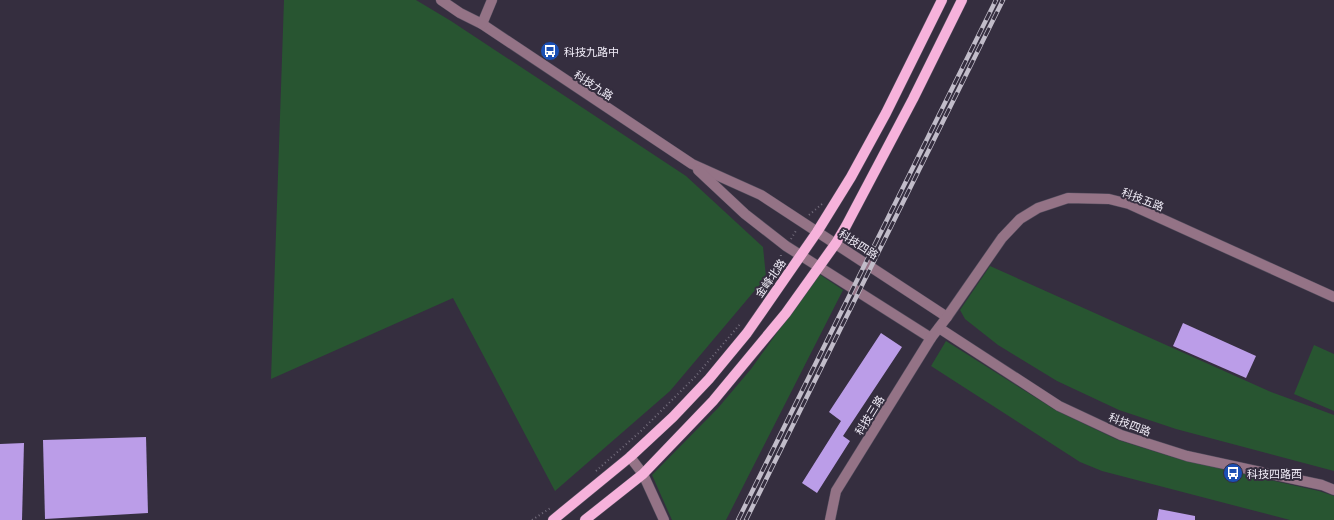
<svg xmlns="http://www.w3.org/2000/svg" width="1334" height="520" viewBox="0 0 1334 520" font-family="Commissioner,'Noto Sans SC',sans-serif">
	<rect width="100%" height="100%" fill="#352e3f"/>
	<g fill="#285531">
		<polygon points="284,0 416,0 451,21 686,176 763,247 766,277 670,391 555,491 453,298 271,379"/>
		<polygon points="990,266 1271,392 1334,415 1334,471 1176,429 1119,410 1057,381 998,345 965,319 960,310"/>
		<polygon points="819,274 843,290 726,520 672,520 652,475 718,408 751,369"/>
		<polygon points="946,341 1057,411 1118,440 1182,460 1319,491 1334,496 1334,520 1290,520 1102,471 1080,462 931,366"/>
		<polygon points="1314,345 1334,354 1334,411 1294,394"/>
	</g>
	<g fill="#bb9de8">
		<polygon points="1183,323 1256,356 1246,378 1173,346"/>
		<polygon points="881,333 902,347 843,436 850,441 817,493 802,483 841,421 829,412"/>
		<polygon points="146,437 148,513 45,519 43,440"/>
		<polygon points="24,443 22,520 0,520 0,444"/>
		<polygon points="1159,509 1195,516 1195,520 1157,520"/>
	</g>
	<g fill="none" stroke-linecap="round" stroke-linejoin="round">
		<g stroke="#534d5d" stroke-width="11">
			<g id="minor">
				<polyline points="441,0 460,13 482,24 692,164 761,195 947,317"/>
				<polyline points="482,24 492,0"/>
				<polyline points="698,170 745,214 786,246 931,338"/>
				<polyline points="939,328 1059,406 1121,435 1187,456 1322,485 1334,490"/>
				<polyline points="630,457 643,474 664,520"/>
				<polyline points="830,520 836,491 931,338 947,317 1002,238 1020,219 1038,208 1068,198 1109,199 1129,204 1334,297"/>
			</g>
		</g>
		<g stroke="#534d5d" stroke-width="11">
			<g id="major">
				<polyline points="553,520 630,457 673,417 709,379 747,333 817,232 851,177 886,113 942,0"/>
				<polyline points="585,520 643,474 713,401 786,313 836,243 846,226 913,99 962,0"/>
			</g>
		</g>
		<g stroke="#736d7c" stroke-width="2" stroke-dasharray="1 3" stroke-linecap="butt">
			<polyline points="809,215 822,204"/>
			<polyline points="791,239 797,229"/>
			<polyline points="780,268 781,254"/>
			<polyline points="596,471 641,431 695,377 741,323"/>
			<polyline points="532,520 552,507"/>
		</g>
		<use href="#minor" stroke="#947386" stroke-width="10"/>
		<use href="#major" stroke="#f6b2db" stroke-width="10"/>
		<g stroke="#c1bcc9" stroke-width="4.5">
			<g id="rail">
				<polyline points="738,520 996,0"/>
				<polyline points="746,520 1003,0"/>
			</g>
		</g>
		<use href="#rail" stroke="#352e3f" stroke-width="3" stroke-dasharray="9" stroke-linecap="butt"/>
	</g>
	<defs>
		<g id="bus-disc" transform="scale(1)"><circle r="9.5" fill="#1a4fb4" stroke="#352e3f"/><path d="M-5-6H5V4H4V6H2V4H-2V6H-4V4H-5ZM-3.5-4V0h7V-4ZM-3.5 1.2v1.5H-2V1.2ZM2 1.2v1.5H3.5V1.2Z" fill="#fff"/></g>
	</defs>
	<g fill-rule="evenodd">
		<use href="#bus-disc" x="550" y="51"/>
		<use href="#bus-disc" x="1233" y="473"/>
	</g>
	<g text-anchor="middle" dominant-baseline="central" stroke-width="4" stroke-linejoin="round" paint-order="stroke">
		<g font-size="11" fill="#f2eef9" stroke="#352e3f" text-anchor="start">
			<text x="564" y="51">科技九路中</text>
			<text x="1247" y="473">科技四路西</text>
		</g>
		<g font-size="11" fill="#f2eef9" stroke="#352e3f">
			<text transform="translate(594 85) rotate(33)">科技九路</text>
			<text transform="translate(1143 199) rotate(21)">科技五路</text>
			<text transform="translate(859 244) rotate(33)">科技四路</text>
			<text transform="translate(770 278) rotate(-55)">金峰北路</text>
			<text transform="translate(869 415) rotate(-58)">科技三路</text>
			<text transform="translate(1130 424) rotate(21)">科技四路</text>
		</g>
	</g>
</svg>
